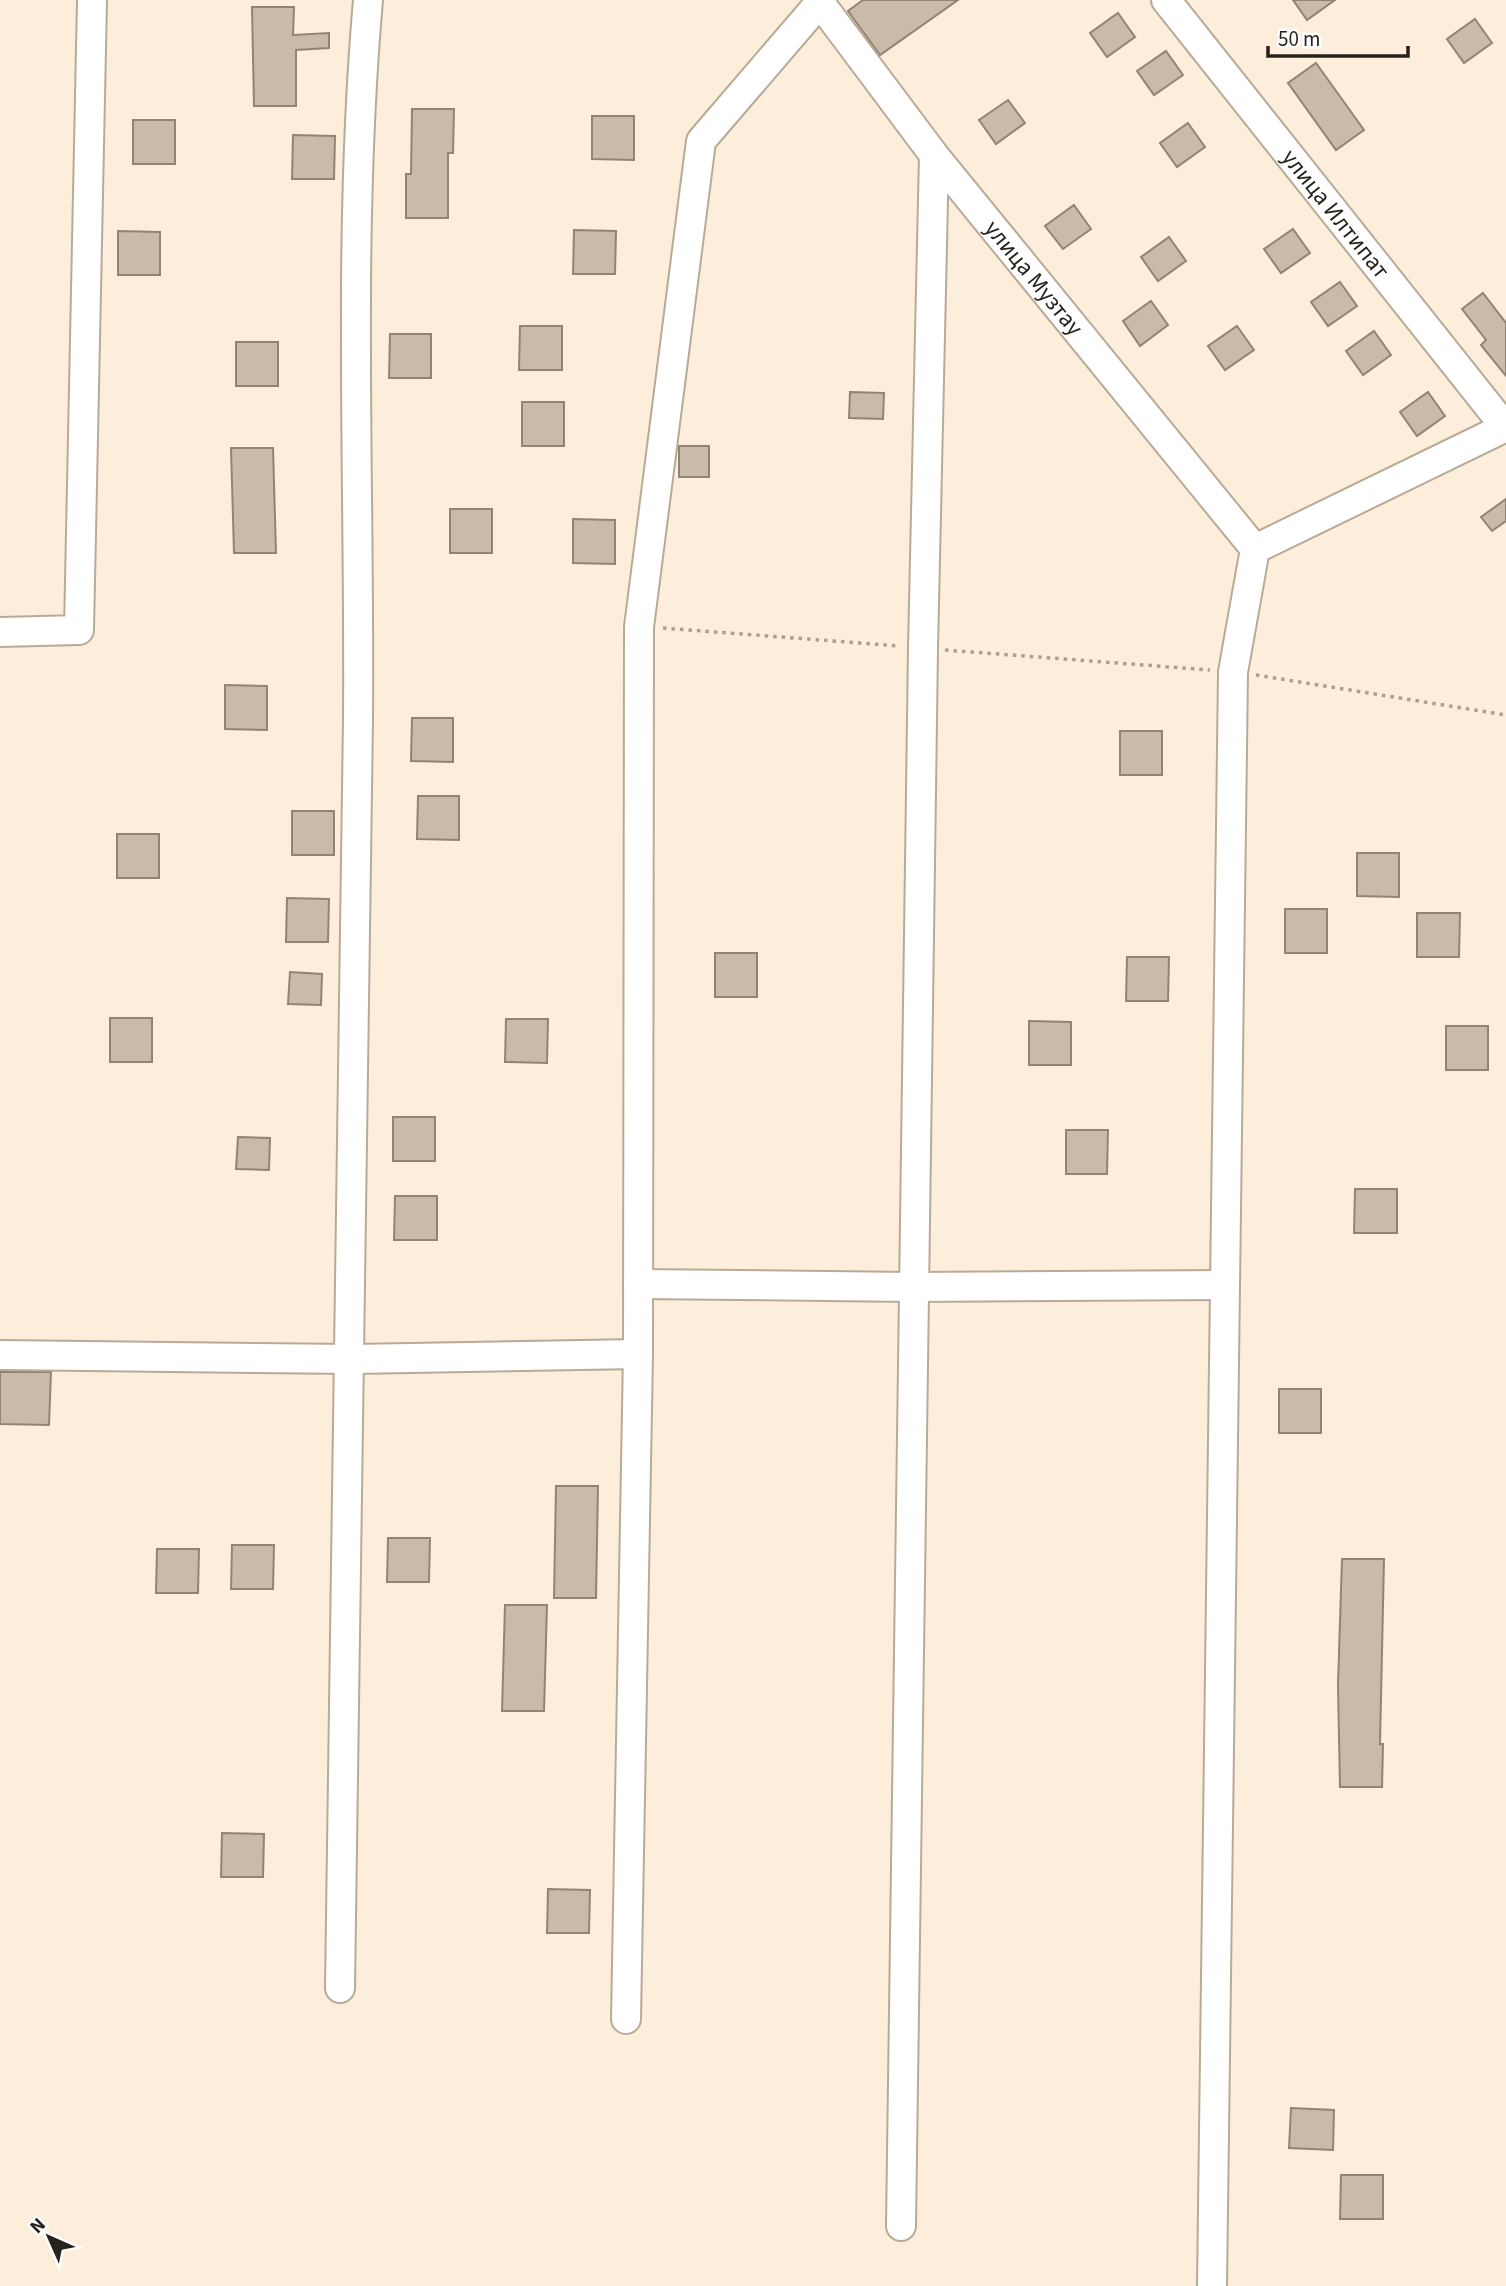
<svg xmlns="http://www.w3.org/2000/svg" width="1506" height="2286" viewBox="0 0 1506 2286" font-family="'Source Sans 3',sans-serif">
	<rect width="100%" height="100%" fill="#fdeedb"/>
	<g fill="#cabba9" stroke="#918472" stroke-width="2">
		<polygon points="863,0 958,0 880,55 848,11"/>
		<polygon points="1293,0 1335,0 1307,20"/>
		<polygon points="252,7 294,7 293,35 329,33 329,48 296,50 296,106 254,106"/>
		<polygon points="1118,13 1135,37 1107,57 1090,33"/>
		<polygon points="1475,19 1492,43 1464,63 1447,39"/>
		<polygon points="1166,51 1183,75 1154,95 1137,71"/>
		<polygon points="1316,63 1364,130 1336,150 1288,83"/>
		<polygon points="1008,100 1025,123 996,144 979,120"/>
		<polygon points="412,109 454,109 453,153 448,153 448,218 406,218 406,174 411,174"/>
		<polygon points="592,116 634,116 634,160 592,159"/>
		<rect x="133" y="120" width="42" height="44"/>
		<polygon points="1188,123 1205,147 1177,167 1160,143"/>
		<polygon points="293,135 335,136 334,179 292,179"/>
		<polygon points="1074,205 1091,229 1063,249 1045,226"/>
		<polygon points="1293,229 1310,253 1281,273 1264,249"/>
		<polygon points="574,230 616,231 615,274 573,274"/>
		<polygon points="118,231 160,232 160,275 118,275"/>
		<polygon points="1169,237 1186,261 1158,281 1141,257"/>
		<polygon points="1340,282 1357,306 1328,326 1311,302"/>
		<polygon points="1483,293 1506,323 1506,376 1481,345 1486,340 1462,309"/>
		<polygon points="1151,301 1168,325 1140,346 1123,321"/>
		<polygon points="520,326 562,326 562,370 519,370"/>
		<polygon points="1237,326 1254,350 1225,370 1208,346"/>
		<polygon points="1374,331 1391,355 1363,375 1346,351"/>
		<polygon points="390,334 431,334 431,378 389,378"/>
		<rect x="236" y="342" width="42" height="44"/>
		<polygon points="850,392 884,393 883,419 849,418"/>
		<polygon points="1428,392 1445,416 1417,436 1400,412"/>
		<rect x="522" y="402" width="42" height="44"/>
		<rect x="679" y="446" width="30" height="31"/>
		<polygon points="231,448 273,448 276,553 234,553"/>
		<polygon points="1506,499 1506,521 1492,531 1481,517"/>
		<rect x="450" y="509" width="42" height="44"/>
		<polygon points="573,519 615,520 615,564 573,563"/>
		<polygon points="225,685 267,686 267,730 225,729"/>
		<polygon points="412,718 453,718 453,762 411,761"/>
		<rect x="1120" y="731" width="42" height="44"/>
		<polygon points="418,796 459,796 459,840 417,839"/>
		<rect x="292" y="811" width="42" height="44"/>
		<rect x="117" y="834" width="42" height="44"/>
		<polygon points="1357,853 1399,853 1399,897 1357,896"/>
		<polygon points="287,898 329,899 328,942 286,942"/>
		<rect x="1285" y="909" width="42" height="44"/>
		<polygon points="1417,913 1460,913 1459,957 1417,957"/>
		<rect x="715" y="953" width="42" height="44"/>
		<polygon points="1127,957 1169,957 1168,1001 1126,1001"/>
		<polygon points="290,972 322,974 321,1005 288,1004"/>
		<rect x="110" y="1018" width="42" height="44"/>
		<polygon points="506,1019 548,1019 547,1063 505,1062"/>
		<polygon points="1029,1021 1071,1022 1071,1065 1029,1065"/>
		<rect x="1446" y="1026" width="42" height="44"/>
		<rect x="393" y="1117" width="42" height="44"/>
		<polygon points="1066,1130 1108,1130 1107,1174 1066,1174"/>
		<polygon points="238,1137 270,1138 269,1170 236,1169"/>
		<polygon points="1355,1189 1397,1189 1397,1233 1354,1233"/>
		<polygon points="395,1196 437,1196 437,1240 394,1240"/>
		<polygon points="0,1372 51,1372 49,1425 0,1424"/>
		<rect x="1279" y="1389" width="42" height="44"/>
		<polygon points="556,1486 598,1486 596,1598 554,1598"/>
		<polygon points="388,1538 430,1538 429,1582 387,1582"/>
		<polygon points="232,1545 274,1545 273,1589 231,1589"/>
		<polygon points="157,1549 199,1549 198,1593 156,1593"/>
		<polygon points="1342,1559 1384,1559 1380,1744 1383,1744 1382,1787 1340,1787 1338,1685"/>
		<polygon points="505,1605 547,1605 544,1711 502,1711"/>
		<polygon points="222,1833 264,1834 263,1877 221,1877"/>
		<polygon points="548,1889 590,1890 589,1933 547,1933"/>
		<polygon points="1291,2108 1334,2110 1333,2150 1289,2148"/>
		<polygon points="1341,2175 1383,2175 1383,2219 1340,2219"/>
	</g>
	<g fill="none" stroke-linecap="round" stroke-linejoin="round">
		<g stroke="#b9aa98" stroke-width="32">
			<g id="minor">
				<path id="s1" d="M 818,0 L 934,155 L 1255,549"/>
				<path id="s2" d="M 1166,0 L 1506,428"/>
				<polyline points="1255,549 1506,427"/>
				<polyline points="0,632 79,630 92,0"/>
				<polyline points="638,1284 914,1287 1225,1285"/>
				<polyline points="0,1355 353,1359 638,1354"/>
				<path d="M 340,1988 C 349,1565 355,1142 358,719 C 360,479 347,239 368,0"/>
				<polyline points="626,2019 638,1354 639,627 701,141 822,0"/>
				<polyline points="901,2226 923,648 934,155"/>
				<polyline points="1212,2286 1233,672 1255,549"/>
			</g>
		</g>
		<g stroke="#aa9f91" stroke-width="3.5" stroke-dasharray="3.5 5" stroke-linecap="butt">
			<polyline points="663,628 899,646"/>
			<polyline points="945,650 1210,670"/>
			<polyline points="1256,675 1506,715"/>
		</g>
		<use href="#minor" stroke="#fff" stroke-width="28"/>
	</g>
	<g text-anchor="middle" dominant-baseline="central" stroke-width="5" stroke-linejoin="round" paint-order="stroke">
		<g font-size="24" fill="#27221b" stroke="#fefefe">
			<text stroke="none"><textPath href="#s2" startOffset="273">улица Илтипат</textPath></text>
			<text stroke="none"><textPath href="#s1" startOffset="352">улица Музтау</textPath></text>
		</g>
	</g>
	<g transform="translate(49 2237) rotate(315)" stroke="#fefefe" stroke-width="5" paint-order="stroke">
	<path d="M0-5L12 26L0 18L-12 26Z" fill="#27221b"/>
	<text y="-10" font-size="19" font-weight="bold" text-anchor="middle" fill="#27221b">N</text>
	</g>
	<path d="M1268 46v10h140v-10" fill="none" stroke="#27221b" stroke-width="3.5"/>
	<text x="1278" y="46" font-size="21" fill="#27221b" stroke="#fefefe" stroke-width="5" paint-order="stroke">50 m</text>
</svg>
